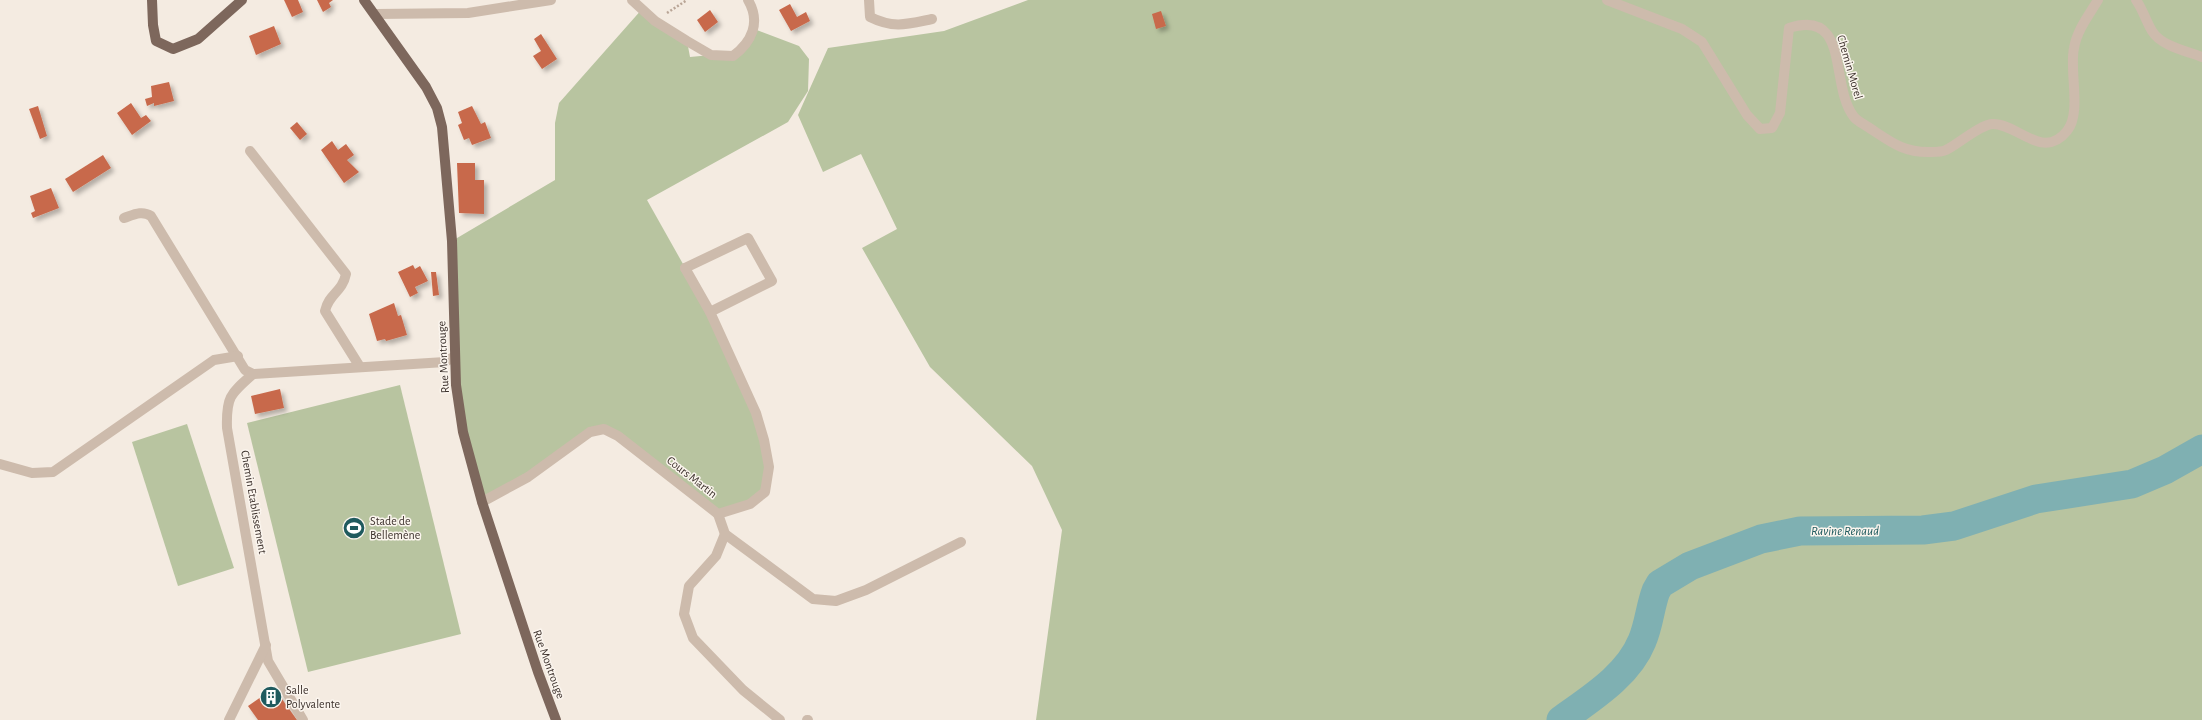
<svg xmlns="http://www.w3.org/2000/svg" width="2202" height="720" viewBox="0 0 2202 720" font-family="'Alegreya Sans',sans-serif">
	<defs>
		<filter id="shadow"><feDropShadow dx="3.5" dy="3.5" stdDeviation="2" flood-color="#0004"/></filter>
	</defs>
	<rect width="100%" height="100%" fill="#f4ebe1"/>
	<g fill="#b8c4a0">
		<polygon points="1028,0 2202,0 2202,720 1036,720 1062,530 1032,466 930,367 862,248 897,229 861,154 823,172 798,115 828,48 944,31"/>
		<polygon points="643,8 687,41 690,57 711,55 733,56 754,29 799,46 809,59 808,91 788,122 647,200 710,312 764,440 765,492 718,514 604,429 482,502 463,432 452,241 555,180 555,123 559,103"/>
		<polygon points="400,385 461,634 308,672 247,423"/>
		<polygon points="187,424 234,568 178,586 132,442"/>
	</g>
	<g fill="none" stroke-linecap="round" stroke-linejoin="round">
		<path stroke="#7fb0b2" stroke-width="29" d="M 1561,720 C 1590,699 1628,676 1642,641 C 1649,625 1650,607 1656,591 L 1660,584 L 1690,566 L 1761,539 L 1800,531 L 1923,530 L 1954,526 L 2036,499 L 2132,484 L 2165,470 L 2202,449"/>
	</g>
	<g fill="#c8694b" filter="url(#shadow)">
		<polygon points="284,0 298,0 303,12 292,17"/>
		<polygon points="317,0 333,0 329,3 331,7 323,12"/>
		<polygon points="790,4 797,17 806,12 810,21 791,31 779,10"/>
		<polygon points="710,10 718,22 705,32 697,20"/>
		<polygon points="1161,11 1166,26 1156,29 1152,14"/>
		<polygon points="274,26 281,44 256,55 249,36"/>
		<polygon points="541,34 557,59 542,69 533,56 541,51 534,39"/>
		<polygon points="169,82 174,101 154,106 154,103 147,106 145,99 152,97 151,86"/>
		<polygon points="131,103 141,118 146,115 151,121 132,135 117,113"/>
		<polygon points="38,106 47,136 40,139 29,109"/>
		<polygon points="472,106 481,124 485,122 491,138 472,145 469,138 464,140 458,125 462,123 458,112"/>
		<polygon points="297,122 307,134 300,140 290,128"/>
		<polygon points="332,141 338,150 346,144 354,155 347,160 359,172 344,183 321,150"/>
		<polygon points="103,155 111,168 73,192 65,179"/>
		<polygon points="457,163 475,163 475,180 484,180 484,214 459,213"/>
		<polygon points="51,188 59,208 33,218 31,213 35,211 30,196"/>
		<polygon points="413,265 415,269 420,266 428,281 415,287 418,293 410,297 398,272"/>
		<polygon points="431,272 436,272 439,295 433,296"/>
		<polygon points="394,303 398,316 401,315 407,335 386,341 385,339 377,341 369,314"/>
		<polygon points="280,389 284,408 255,414 251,396"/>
		<polygon points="274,688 297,720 258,720 248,706"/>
	</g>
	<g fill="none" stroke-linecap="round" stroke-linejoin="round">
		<polyline stroke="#b9a596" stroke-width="2.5" stroke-dasharray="2 2" stroke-linecap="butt" points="667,13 687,0"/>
		<g stroke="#cdbbac" stroke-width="10">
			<path d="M 869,0 L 870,17 C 894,29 908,24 932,19"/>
			<path d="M 1607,0 L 1682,29 L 1702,42 L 1747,115 L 1760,129 L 1772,128 L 1780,113 L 1789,28 C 1851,8 1829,86 1854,117 C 1858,122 1866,125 1871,129 C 1892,143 1905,153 1931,152 C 1936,152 1942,152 1946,150 C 1958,144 1981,124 1993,124 C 2018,124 2043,161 2067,131 C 2082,113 2069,71 2074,48 C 2077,30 2089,15 2098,0"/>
			<path d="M 2136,0 C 2143,10 2146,21 2152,31 C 2161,46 2186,51 2202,57"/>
			<polyline points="685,268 748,238 772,281 710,312"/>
			<polyline points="718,514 725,534 813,599 836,601 866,590 961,542"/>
			<polyline points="725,534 716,556 689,586 684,614 693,638 743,690 780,720"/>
			<polyline points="807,720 808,720"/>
		</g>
		<g stroke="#cdbbac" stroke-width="10">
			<path d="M 632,0 L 655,21 L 687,41 L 711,55 L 733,56 C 752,42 761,22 748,0"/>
			<polyline points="376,14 468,13 551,0"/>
			<path d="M 250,151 L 346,274 C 342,293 329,293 325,311 L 360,367"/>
			<path d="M 124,218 C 133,215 142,210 151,216 L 245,370 L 253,374 L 445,362 L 455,356"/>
			<path d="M 253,374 C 230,394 226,397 227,428 L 268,661 L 303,720"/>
			<polyline points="0,464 32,473 53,472 214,360 238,356"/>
			<polyline points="482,502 528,477 590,432 604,429 618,436 718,514 750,504 765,492 769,467 764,440 756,413 710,312 685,268"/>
			<polyline points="229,720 266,645"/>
		</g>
		<g stroke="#7d675c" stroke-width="10">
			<polyline points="152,0 153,25 156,41 173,49 198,39 242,0"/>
			<polyline points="364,0 426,87 437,108 442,127 452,241 456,385 463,432 482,502 538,672 556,720"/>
		</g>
	</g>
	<defs>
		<g id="stadium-disc" transform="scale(1.15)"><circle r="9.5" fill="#1f5a5e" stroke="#fbf5ee"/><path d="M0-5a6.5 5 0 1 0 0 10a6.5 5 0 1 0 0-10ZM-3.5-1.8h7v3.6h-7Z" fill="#fff"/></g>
		<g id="building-disc" transform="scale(1.15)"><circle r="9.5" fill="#1f5a5e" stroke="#fbf5ee"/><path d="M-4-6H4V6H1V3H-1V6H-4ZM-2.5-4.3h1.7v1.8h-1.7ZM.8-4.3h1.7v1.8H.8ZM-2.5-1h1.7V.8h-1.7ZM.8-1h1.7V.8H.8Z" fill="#fff"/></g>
	</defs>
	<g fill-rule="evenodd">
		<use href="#stadium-disc" x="354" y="528"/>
		<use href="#building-disc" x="271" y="697"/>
	</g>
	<g text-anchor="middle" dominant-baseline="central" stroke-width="3" stroke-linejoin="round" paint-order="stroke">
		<g font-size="12" fill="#3b302b" stroke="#fbf5ee">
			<text transform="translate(1850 67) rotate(74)">Chemin Morel</text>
			<text transform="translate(443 357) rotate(-93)">Rue Montrouge</text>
			<text transform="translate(692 477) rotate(38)">Cours Martin</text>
			<text transform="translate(254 502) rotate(80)">Chemin Etablissement</text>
			<text transform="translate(549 664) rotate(70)">Rue Montrouge</text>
		</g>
		<g font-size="12" fill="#3b302b" stroke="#fbf5ee" text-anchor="start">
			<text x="370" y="521">Stade de<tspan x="370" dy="14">Bellemène</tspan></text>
			<text x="286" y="690">Salle<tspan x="286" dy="14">Polyvalente</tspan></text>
		</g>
		<g font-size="13" font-style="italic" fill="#1f5a5e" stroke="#fbf5ee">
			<text x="1845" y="531">Ravine Renaud</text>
		</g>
	</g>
</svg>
